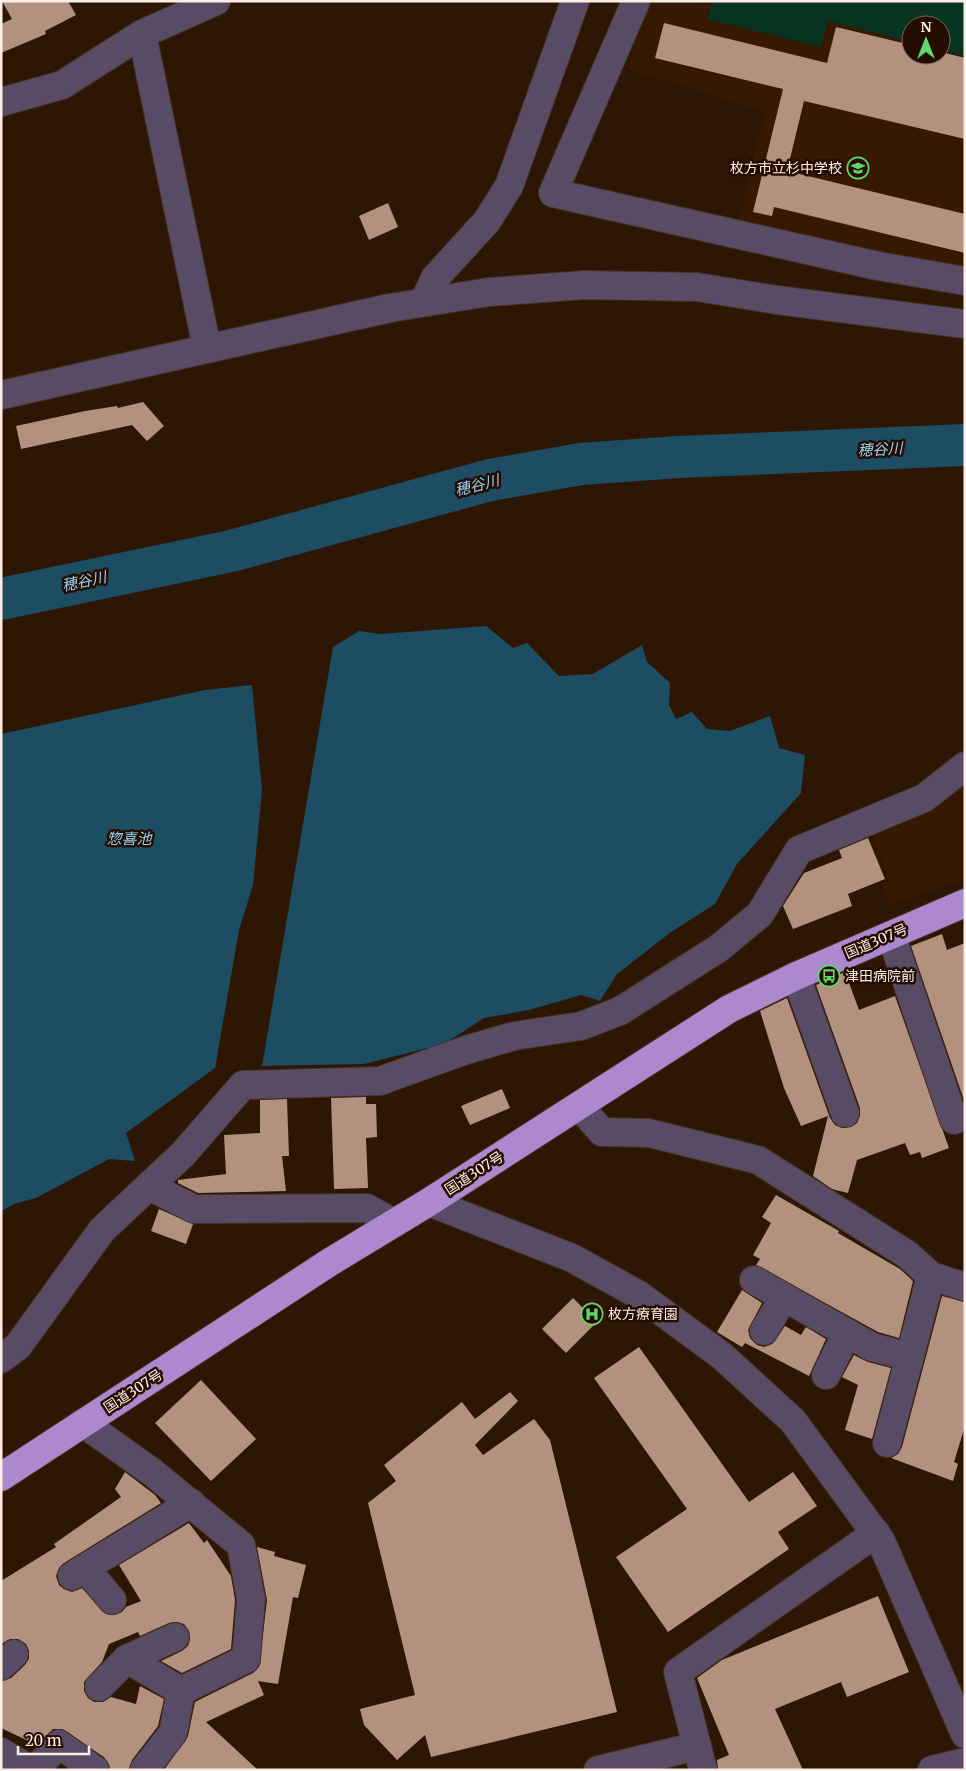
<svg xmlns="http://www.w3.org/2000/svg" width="966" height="1771" viewBox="0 0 966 1771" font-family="Merriweather,'Noto Sans JP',serif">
	<rect width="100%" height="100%" fill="#2e1605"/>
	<g fill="#371902" fill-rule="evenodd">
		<path d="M 647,1 L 965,1 L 965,272 L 738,226 L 765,111 L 627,69 ZM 911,25 L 941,25 L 941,55 L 911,55 Z"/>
		<polygon points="965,772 965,879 889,904 881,884 889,880 870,831"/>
	</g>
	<polygon fill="#083321" points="713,1 965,1 965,56 941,50 941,25 911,25 911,42 828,21 821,47 707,19"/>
	<g fill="#1c4d62">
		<polygon points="486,626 513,648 527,643 559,676 593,674 642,645 647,662 670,683 669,705 676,719 692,712 707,729 730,731 770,716 779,748 805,755 801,793 737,864 715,904 671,932 617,974 600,1001 581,995 529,1010 484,1018 444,1044 364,1064 262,1066 333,647 359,631 380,634"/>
		<polygon points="252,685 262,790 253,885 239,930 215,1068 126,1133 135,1161 109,1159 36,1198 14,1204 1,1211 1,734 205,690"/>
	</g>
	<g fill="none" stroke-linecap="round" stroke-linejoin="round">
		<polyline stroke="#1c4d62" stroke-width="42" points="1,599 231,551 490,480 581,464 679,457 965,445"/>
	</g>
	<g fill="#b2927e">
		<polygon points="2,1 68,1 76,15 45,31 46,34 1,53 1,24 12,19"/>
		<polygon points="664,23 827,63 836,27 911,45 911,55 941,55 941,52 965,58 965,139 804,101 787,171 965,214 965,253 774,207 772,216 753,212 783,89 655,58"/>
		<polygon points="388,203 398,227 369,240 359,216"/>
		<polygon points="143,402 164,426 147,441 132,425 21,449 16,426 85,411 117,406 118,408"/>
		<polygon points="868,838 885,879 848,894 852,906 793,929 783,906 804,873 842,858 839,850"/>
		<polygon points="942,934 947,950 965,943 965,1103 911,946"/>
		<polygon points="845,972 859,1010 895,996 949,1148 922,1158 920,1152 910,1155 905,1143 857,1160 848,1193 832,1189 813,1176 828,1116 801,1126 784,1088 760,1011 787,998 830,1118 835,1125 842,1128 851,1127 857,1123 860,1116 860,1108 816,985"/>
		<polygon points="502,1089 510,1108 470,1125 461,1106"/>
		<polygon points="366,1097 366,1104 376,1104 377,1137 366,1138 368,1188 334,1189 331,1098"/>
		<polygon points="287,1099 289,1156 282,1156 286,1191 198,1193 178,1183 178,1180 226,1174 224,1135 260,1133 260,1100"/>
		<polygon points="776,1195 839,1231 838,1233 900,1269 913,1281 899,1338 878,1332 756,1265 760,1259 753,1255 771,1223 762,1217"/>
		<polygon points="159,1209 193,1224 186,1244 151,1231"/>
		<polygon points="742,1290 762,1303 748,1330 750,1338 757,1345 764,1347 772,1344 785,1326 801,1335 806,1327 826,1339 809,1376 745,1343 742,1347 717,1332"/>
		<polygon points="942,1296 965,1302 965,1426 954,1462 958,1464 953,1481 891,1458 898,1454 902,1447"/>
		<polygon points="573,1298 597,1322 566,1353 542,1329"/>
		<polygon points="639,1347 749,1502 793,1472 817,1506 778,1532 789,1549 668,1632 616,1557 687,1509 594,1378"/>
		<polygon points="854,1355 868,1362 891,1368 872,1439 845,1430 858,1385 842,1377"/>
		<polygon points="201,1380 256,1439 211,1481 155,1423"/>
		<polygon points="510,1392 518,1401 475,1445 483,1455 534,1419 550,1440 617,1712 431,1757 425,1735 397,1760 364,1725 360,1709 415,1695 368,1503 396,1481 384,1465 462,1402 475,1419"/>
		<polygon points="125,1472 155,1495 161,1503 64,1563 59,1568 56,1576 59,1585 64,1589 72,1592 82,1588 106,1614 114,1615 122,1612 126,1607 141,1601 119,1565 189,1523 204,1543 207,1540 231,1576 235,1600 231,1649 182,1673 161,1661 182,1651 188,1646 190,1639 189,1631 184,1624 177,1622 169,1623 140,1636 138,1632 109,1644 102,1662 84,1682 84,1691 88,1698 94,1702 103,1702 111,1697 136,1704 140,1686 164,1699 158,1726 132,1760 129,1770 110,1770 104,1757 62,1729 53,1729 37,1745 1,1728 1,1681 11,1678 25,1665 29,1659 29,1651 26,1644 18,1639 10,1639 1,1644 1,1581 56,1547 54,1544 121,1497 115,1489"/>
		<polygon points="257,1547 275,1552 274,1556 306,1565 298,1598 293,1597 278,1684 258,1681 264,1695 206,1722 258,1770 164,1770 188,1736 195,1702 253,1673 259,1667 267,1600"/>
		<polygon points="878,1596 909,1672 847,1697 841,1682 775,1709 803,1770 718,1770 717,1760 729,1755 697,1678 722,1660"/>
	</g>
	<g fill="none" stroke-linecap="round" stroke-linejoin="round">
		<g stroke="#473020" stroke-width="30">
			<g id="minor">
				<polyline points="636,1 553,193 878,266 965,281"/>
				<polyline points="142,34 207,348"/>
				<polyline points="1,102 62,85 142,34 216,1"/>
				<polyline points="424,302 435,278 487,221 509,186 575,1"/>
				<polyline points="1,395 390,308 489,292 584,285 697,287 777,300 965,324"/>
				<polyline points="891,935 954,1120"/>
				<polyline points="796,976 845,1113"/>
				<polyline points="579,1106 602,1132 649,1133 758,1160 908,1255 931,1276 965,1287"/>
				<polyline points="149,1186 194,1209 367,1208 394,1223"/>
				<polyline points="429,1202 572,1258 639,1295 722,1356 793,1421 881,1541 965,1734"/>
				<polyline points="754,1280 872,1347 910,1357"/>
				<polyline points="764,1331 784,1297"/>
				<polyline points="1,1359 18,1346 102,1230 183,1154 243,1085 380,1081 466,1050 514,1036 581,1026 620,1011 719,948 760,914 799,850 924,798 965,766"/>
				<polyline points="826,1375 847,1333"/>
				<polyline points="83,1423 152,1472 241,1545 251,1599 246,1659 181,1691 173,1733 144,1770"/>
				<polyline points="887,1443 931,1276"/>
				<polyline points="85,1568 112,1600"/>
				<polyline points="72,1576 191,1503"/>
				<polyline points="127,1659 181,1691"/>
				<polyline points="1,1666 14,1654"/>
				<polyline points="99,1687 127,1659 175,1637"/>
				<polyline points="1,1752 31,1770"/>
				<polyline points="35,1770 59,1744 95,1770"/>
				<polyline points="598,1770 697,1746"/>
				<polyline points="703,1770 678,1672 876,1533"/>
				<polyline points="932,1770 965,1762"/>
			</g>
		</g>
		<g stroke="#473020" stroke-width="30">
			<polyline id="highway" points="1,1477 330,1262 429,1202 729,1009 796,976 965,903"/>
		</g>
		<use href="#minor" stroke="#584b66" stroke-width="28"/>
		<use href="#highway" stroke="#ac89ce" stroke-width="28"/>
	</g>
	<defs>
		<g id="school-ring" transform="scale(1.125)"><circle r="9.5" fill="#240c00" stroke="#60d56a" stroke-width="1.5"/><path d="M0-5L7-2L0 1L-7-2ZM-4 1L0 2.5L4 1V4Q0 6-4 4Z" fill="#60d56a"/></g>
		<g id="bus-ring" transform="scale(1.125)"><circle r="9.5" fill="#240c00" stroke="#60d56a" stroke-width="1.5"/><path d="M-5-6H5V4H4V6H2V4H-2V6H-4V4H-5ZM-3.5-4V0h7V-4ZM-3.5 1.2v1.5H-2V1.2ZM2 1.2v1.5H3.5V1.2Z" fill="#60d56a"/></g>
		<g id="hospital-ring" transform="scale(1.125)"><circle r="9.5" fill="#240c00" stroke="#60d56a" stroke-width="1.5"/><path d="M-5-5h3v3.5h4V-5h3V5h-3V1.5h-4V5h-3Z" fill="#60d56a"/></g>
	</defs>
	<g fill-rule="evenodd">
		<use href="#school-ring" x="858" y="168"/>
		<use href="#bus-ring" x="829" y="976"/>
		<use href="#hospital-ring" x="592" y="1314"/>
	</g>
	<g text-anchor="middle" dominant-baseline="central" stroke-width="5" stroke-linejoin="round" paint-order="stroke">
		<g font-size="14" fill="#fdefe6" stroke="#240c00" text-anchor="start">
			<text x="842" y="168" text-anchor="end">枚方市立杉中学校</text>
			<text x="845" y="976">津田病院前</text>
			<text x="608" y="1314">枚方療育園</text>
		</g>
		<g font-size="14" fill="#fdefe6" stroke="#240c00">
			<text transform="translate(876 941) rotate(-23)">国道307号</text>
			<text transform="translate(474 1173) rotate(-33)">国道307号</text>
			<text transform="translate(133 1391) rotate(-33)">国道307号</text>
		</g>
		<g font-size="15" font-style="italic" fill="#93d5f5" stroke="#240c00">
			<text transform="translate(880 449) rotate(-3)">穂谷川</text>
			<text transform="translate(477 485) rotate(-14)">穂谷川</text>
			<text transform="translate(84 581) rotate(-12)">穂谷川</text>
			<text x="129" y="838">惣喜池</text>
		</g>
	</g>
	<rect width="966" height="1771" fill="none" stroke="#fdefe6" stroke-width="5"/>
	<g transform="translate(926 40)"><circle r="24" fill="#240c00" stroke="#7b675c"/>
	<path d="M0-4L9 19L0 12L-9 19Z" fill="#60d56a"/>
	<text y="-8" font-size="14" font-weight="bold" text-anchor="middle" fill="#fdefe6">N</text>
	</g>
	<path d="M18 1746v8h71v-8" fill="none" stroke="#fdefe6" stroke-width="2.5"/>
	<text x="25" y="1746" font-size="15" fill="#fdefe6" stroke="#240c00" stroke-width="4" paint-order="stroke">20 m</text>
</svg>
